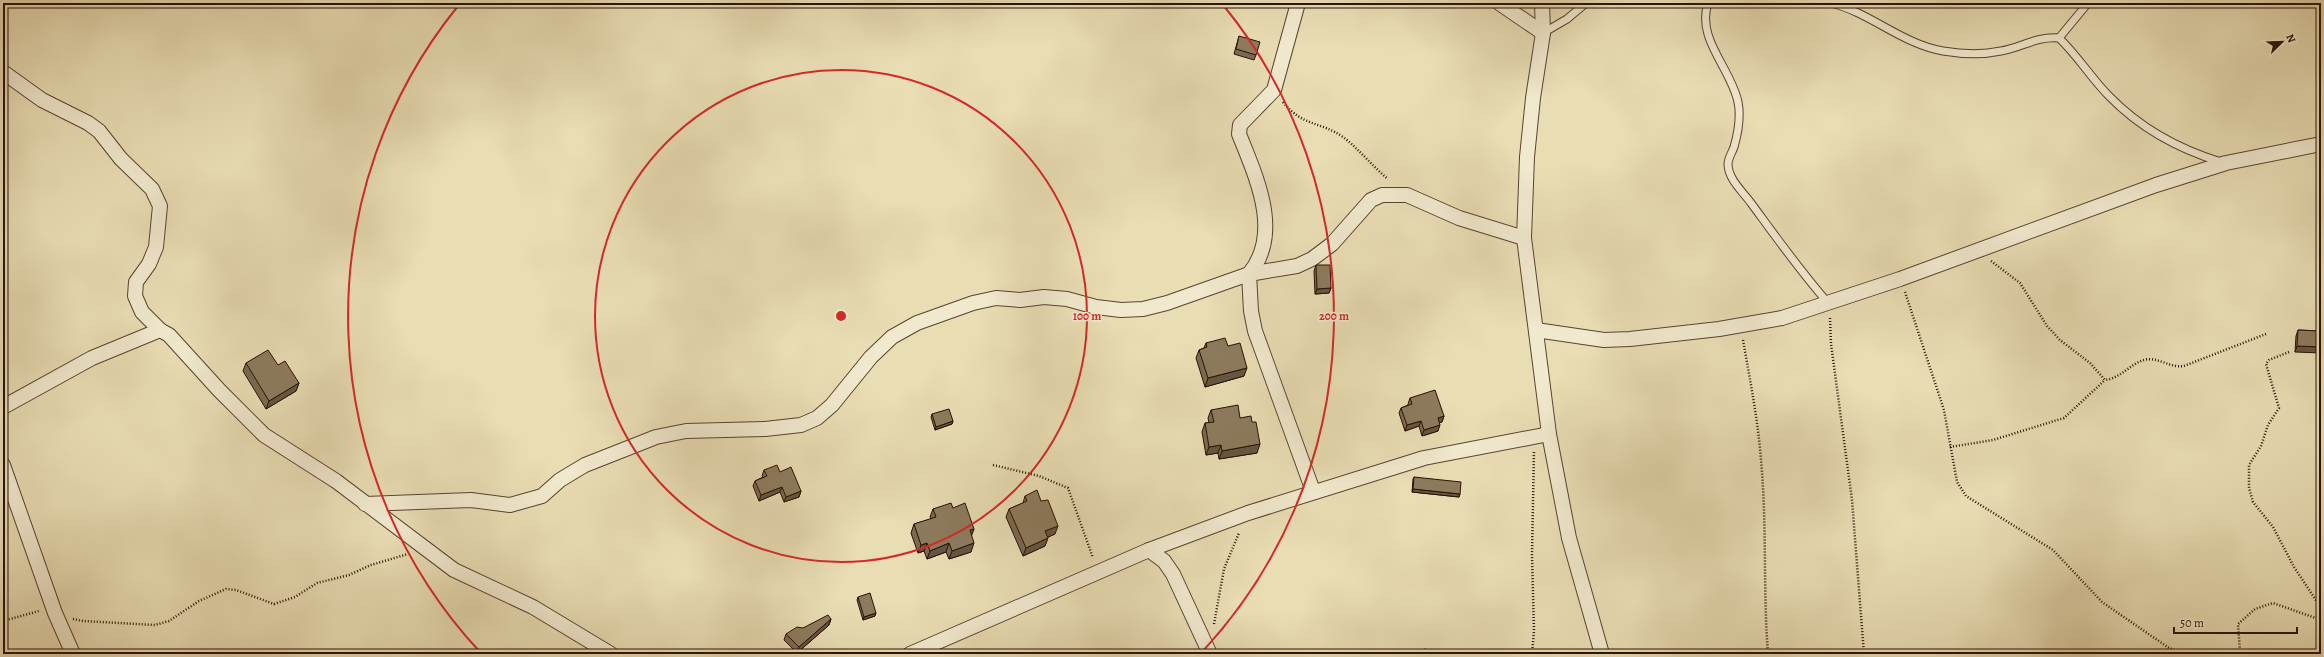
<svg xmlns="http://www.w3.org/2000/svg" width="2324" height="657" viewBox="0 0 2324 657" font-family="Alegreya,serif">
	<rect width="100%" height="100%" fill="#e9ddb4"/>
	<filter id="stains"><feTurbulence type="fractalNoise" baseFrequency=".005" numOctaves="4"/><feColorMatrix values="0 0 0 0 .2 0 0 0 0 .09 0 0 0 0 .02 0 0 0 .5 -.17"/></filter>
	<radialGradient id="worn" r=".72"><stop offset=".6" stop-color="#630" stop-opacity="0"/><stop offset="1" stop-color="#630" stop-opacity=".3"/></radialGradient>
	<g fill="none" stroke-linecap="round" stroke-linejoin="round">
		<g stroke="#59432e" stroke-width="9">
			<g id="service">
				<path d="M 1708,3 C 1696,39 1731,68 1738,102 C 1741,117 1738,133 1734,147 C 1732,153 1728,158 1728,164 C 1728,179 1743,192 1751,203 C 1776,237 1800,271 1829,304"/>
				<path d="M 1831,3 C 1871,13 1902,44 1943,51 C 1961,54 1982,55 2001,51 C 2022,48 2035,36 2059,38 C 2078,56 2091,78 2109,96 C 2141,129 2178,149 2221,162"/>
				<polyline points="1543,33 1567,19 1586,3"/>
				<polyline points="2059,38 2088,3"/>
			</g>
		</g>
		<g stroke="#59432e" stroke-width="16">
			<g id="minor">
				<path d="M 1298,3 L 1274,90 L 1240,125 L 1239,134 C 1256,177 1283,233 1249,274 L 1251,311 L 1255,331 L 1313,491"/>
				<polyline points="1499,3 1543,33"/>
				<polyline points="1542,3 1543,33 1533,98 1527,157 1524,238 1549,434 1569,538 1602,654"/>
				<polyline points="3,72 42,100 88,123 99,131 121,159 152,189 160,206 156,247 149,264 136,282 135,296 142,312 160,330"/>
				<polyline points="1536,330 1604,340 1630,339 1719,329 1782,318 1900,279 2156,185 2226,163 2321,144"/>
				<polyline points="3,407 92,358 160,330 169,335 219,390 264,435 336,481 454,570 533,607 611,654"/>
				<polyline points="3,465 55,613 73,654"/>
				<polyline points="365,504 471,500 510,505 542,496 560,480 585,465 656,437 686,431 765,429 801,425 817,418 832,405 871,357 892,337 917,323 973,303 996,298 1020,300 1044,297 1067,299 1096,307 1121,310 1143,309 1167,303 1249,274 1297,266 1312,259 1332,244 1371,200 1382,195 1407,195 1459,218 1524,238"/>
				<polyline points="1149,550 1164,561 1173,574 1210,654"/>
				<polyline points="910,654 1149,550 1248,513 1424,458 1549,434"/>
			</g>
		</g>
		<g stroke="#291001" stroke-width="2.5" stroke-dasharray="1 2" stroke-linecap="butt">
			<path d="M 1283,102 C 1303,127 1320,121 1343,137 C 1359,149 1372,166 1388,179"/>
			<path d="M 1991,261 L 2020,283 L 2047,326 L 2060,340 L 2090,363 L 2105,380 C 2121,378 2130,364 2144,360 C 2158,356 2168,368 2184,366 L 2266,334"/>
			<polyline points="1905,292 1944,410 1957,482 1966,496 2053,550 2102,602 2169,648 2184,654"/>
			<polyline points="1830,318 1831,344 1852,500 1864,654"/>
			<path d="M 1743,340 C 1750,380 1758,420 1761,460 C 1767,525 1763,589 1768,654"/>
			<polyline points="2289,352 2269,360 2266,364 2279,408 2268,425 2261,446 2249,465 2249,488 2253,502 2273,527 2294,567 2321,608"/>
			<polyline points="1950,447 1993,440 2064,418 2105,380"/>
			<polyline points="993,465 1039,476 1068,488 1093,558"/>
			<polyline points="73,619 83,621 155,625 169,621 199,601 226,589 236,590 274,604 295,597 317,583 349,575 371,565 408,554"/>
			<polyline points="3,621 39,611"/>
			<polyline points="1214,624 1224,569 1239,533"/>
			<polyline points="1532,654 1534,631 1532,555 1534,451"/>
			<polyline points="2236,654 2240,652 2238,624 2255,609 2273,603 2321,620"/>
		</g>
		<use href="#service" stroke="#f1e9ce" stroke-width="7"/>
		<use href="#minor" stroke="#f1e9ce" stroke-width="14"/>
	</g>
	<g fill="#796a51" stroke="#291001">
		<polygon points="1239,36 1256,55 1254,60 1234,54"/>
		<polygon points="1316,265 1331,288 1329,293 1315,294 1314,271"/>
		<polygon points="2298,330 2321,331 2295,352 2296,336"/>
		<polygon points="1206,343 1228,346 1244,376 1205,387 1196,358 1199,350 1204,348"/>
		<polygon points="246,363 278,365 299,383 296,391 266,409 243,371"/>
		<polygon points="1410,398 1444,416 1442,422 1439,422 1438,431 1422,436 1419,426 1405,431 1399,413 1401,408 1408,405 1408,404"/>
		<polygon points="1211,410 1240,418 1257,453 1219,459 1218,453 1206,455 1202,432 1205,423 1209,423 1208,418"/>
		<polygon points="932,414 953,421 952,424 935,430 931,417"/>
		<polygon points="764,470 780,472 801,491 799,497 784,502 780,492 759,501 753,486 755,481 763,477 762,476"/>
		<polygon points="1414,477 1460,494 1459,497 1412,492 1413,479"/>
		<polygon points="1025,496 1041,501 1055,534 1048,537 1045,546 1023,556 1006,517 1009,509 1023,503"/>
		<polygon points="953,508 974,529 971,536 971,552 949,559 946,552 927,559 924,551 918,553 911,533 914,524 931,519 930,517 933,509"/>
		<polygon points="858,597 875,616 863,620 857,600"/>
		<polygon points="831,619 829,625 797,653 784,640 786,634"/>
	</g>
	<g fill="#635642" stroke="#291001">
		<polygon points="1331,288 1329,293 1315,294 1317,289"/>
		<polygon points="2297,346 2321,347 2321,353 2295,352"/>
		<polygon points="1247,368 1244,376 1205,387 1208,378"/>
		<polygon points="299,383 296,391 266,409 269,401"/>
		<polygon points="1444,416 1442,422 1436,424 1438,418"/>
		<polygon points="953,421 952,424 935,430 936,427"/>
		<polygon points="1421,421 1419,426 1405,431 1407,425"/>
		<polygon points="1440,425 1438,431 1422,436 1424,430"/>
		<polygon points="1260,444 1257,453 1219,459 1222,451"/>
		<polygon points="1221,445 1218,453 1206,455 1209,447"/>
		<polygon points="782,487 780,492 759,501 761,495"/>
		<polygon points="1413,489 1460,494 1459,497 1412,492"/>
		<polygon points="801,491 799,497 784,502 786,497"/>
		<polygon points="1058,526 1055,534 1042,540 1045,531"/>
		<polygon points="974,529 971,537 970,530"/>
		<polygon points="1048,538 1045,546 1023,556 1026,548"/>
		<polygon points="927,543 924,551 918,553 921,545"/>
		<polygon points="949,543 946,552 927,559 930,551"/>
		<polygon points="974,543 971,552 949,559 952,551"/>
		<polygon points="876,613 875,616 863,620 864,617"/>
		<polygon points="831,619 829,625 797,653 799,647"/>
	</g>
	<g fill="#8d7b5e" stroke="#291001">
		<polygon points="1239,36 1260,42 1256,55 1236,49"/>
		<polygon points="1316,265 1330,265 1331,288 1317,289"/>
		<polygon points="2298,330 2321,331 2321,347 2297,346"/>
		<polygon points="1225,338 1228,346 1240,343 1247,368 1208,378 1199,350 1207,347 1206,343"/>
		<polygon points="268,350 278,365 285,361 299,383 269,401 246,363"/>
		<polygon points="1435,390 1444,416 1438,418 1440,425 1424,430 1421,421 1407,425 1401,408 1412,404 1410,398"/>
		<polygon points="1238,405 1240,418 1251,416 1252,422 1256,422 1260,444 1222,451 1221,445 1209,447 1205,423 1214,422 1211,410"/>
		<polygon points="949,409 953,421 936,427 932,414"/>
		<polygon points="777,465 780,472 791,467 801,491 786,497 782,487 761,495 755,481 767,476 764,470"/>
		<polygon points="1414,477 1461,482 1460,494 1413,489"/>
		<polygon points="1037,490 1041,501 1048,500 1058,526 1045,531 1048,538 1026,548 1009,509 1027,501 1025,496"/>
		<polygon points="951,503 953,508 965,503 974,529 970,530 974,543 952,551 949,543 930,551 927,543 921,545 914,524 936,517 933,509"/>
		<polygon points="870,593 876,613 864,617 858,597"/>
		<polygon points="828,615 831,619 799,647 786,634 797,627 803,628"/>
		<polygon points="1424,649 1448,653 1448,654 1423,654"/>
		<polygon points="1722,650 1747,650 1747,654 1723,654"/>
	</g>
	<g fill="none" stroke="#d62828" stroke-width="2">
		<circle cx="841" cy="316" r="246"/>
		<path d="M480 652A493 493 0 0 1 458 6M1224 6A493 493 0 0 1 1202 652"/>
	</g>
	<circle cx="841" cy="316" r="6" fill="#d62828" stroke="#f1e9ce" stroke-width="2"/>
	<g font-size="12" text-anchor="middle" font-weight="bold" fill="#d62828" stroke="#f1e9ce" stroke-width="3" stroke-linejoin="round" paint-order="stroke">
		<text x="1087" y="320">100 m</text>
		<text x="1334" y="320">200 m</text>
	</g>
	<rect width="2324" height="657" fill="none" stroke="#e9ddb4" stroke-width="16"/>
	<rect x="4" y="4" width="2316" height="649" fill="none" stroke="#291001" stroke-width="2"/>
	<rect x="8" y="8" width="2308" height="641" fill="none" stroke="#291001"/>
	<g transform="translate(2282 42) rotate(67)" stroke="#f1e9ce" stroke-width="3" paint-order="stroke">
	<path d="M0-3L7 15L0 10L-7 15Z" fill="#291001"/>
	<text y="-6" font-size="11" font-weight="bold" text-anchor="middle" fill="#291001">N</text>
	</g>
	<path d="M2174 627v6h123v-6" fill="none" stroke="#291001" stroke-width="2"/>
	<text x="2180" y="627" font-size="12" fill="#291001" stroke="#f1e9ce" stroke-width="3" paint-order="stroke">50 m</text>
	<rect width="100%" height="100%" filter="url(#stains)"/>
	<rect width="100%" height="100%" fill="url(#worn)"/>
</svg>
